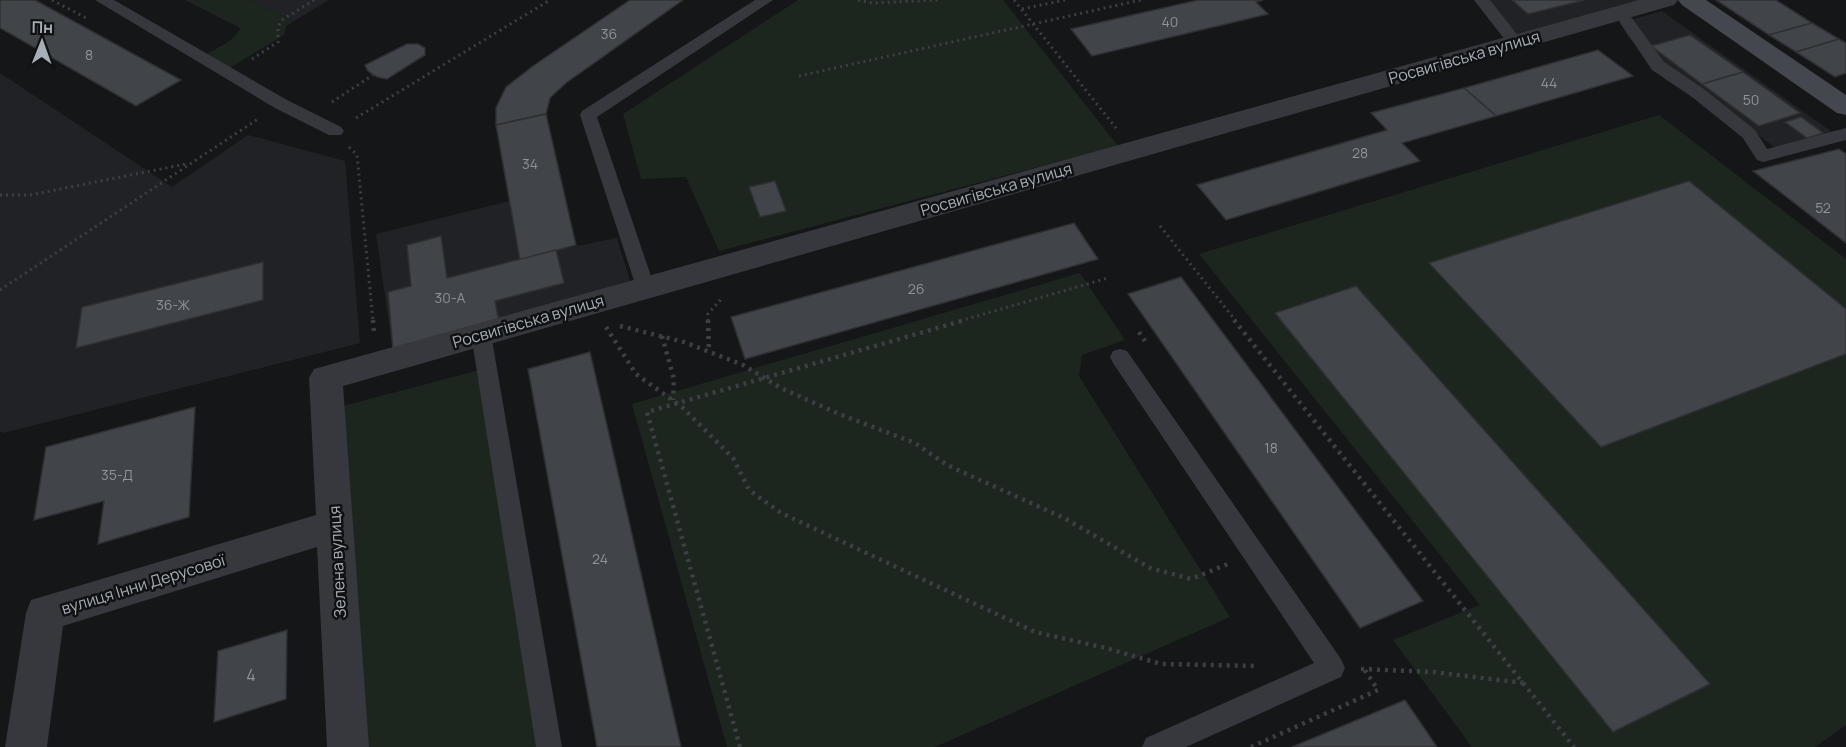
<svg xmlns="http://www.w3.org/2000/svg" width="1846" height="747" viewBox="0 0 1846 747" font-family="Manrope,sans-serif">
	<rect width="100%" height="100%" fill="#151618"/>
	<g fill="#212225">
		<polygon points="249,0 329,0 294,21"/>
		<polygon points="1482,0 1646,0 1515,42"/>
		<polygon points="1662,11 1839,137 1781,152 1628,37 1620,23"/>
		<polygon points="0,73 172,187 248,135 345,161 360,343 3,433 0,431"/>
		<polygon points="510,201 556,250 617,238 631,284 393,350 376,234"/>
	</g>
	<g fill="#1d261e">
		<path d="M 185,0 L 249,0 L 294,21 L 286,26 L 284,35 L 228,69 L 205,55 C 216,48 236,41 240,28 Z"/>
		<polygon points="798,0 1003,0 1118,146 719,251 686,177 641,179 623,114"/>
		<polygon points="1659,115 1846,259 1846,725 1815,747 1472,747 1393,640 1480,605 1199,254"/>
		<polygon points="1080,273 1125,340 1082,355 1079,376 1230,617 935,747 727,747 632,404"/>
		<polygon points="487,368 549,747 348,747 328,410"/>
	</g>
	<g fill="#414448" stroke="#2f3034" stroke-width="1.5">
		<polygon points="0,0 35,0 181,80 136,106 0,28"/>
		<polygon points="630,0 683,0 566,83 550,98 546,114 496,125 496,108 506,87 533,66"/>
		<polygon points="1198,0 1263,0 1256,2 1268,14 1092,56 1071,29"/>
		<polygon points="1512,0 1585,0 1528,14"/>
		<polygon points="1716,0 1776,0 1812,23 1769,35"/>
		<polygon points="1812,23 1839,39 1796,52 1769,35"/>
		<polygon points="1690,35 1743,72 1702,84 1651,46"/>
		<polygon points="1839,39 1846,43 1846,73 1835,77 1796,52"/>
		<polygon points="407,44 418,44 425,48 425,55 387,79 377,77 368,71 365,65"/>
		<polygon points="1598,50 1633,76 1496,116 1464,88"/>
		<polygon points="1743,72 1800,113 1759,126 1702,84"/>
		<polygon points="1464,88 1496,116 1402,143 1420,161 1226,220 1197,185 1387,130 1371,113"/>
		<polygon points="546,114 576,245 520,260 496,125"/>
		<polygon points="1801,117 1823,133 1807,138 1785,122"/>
		<polygon points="1839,149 1846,154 1846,243 1753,171"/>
		<polygon points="775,181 786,211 760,217 749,187"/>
		<polygon points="1689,181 1846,309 1846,354 1601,447 1429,263"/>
		<polygon points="1074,223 1098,259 745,359 731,317"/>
		<polygon points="441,236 447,278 556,250 564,283 495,301 499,322 393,350 388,292 411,286 407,245"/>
		<polygon points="263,262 263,300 76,348 82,307"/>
		<polygon points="1181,277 1423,601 1360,628 1128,294"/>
		<polygon points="1356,286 1710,684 1613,732 1275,313"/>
		<polygon points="590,352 681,747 597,747 528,369"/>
		<polygon points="195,407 189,517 98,544 104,501 34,520 46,447"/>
		<polygon points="287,630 286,699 214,722 218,651"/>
		<polygon points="1405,700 1437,747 1292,747"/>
	</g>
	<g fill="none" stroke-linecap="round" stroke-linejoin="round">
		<g stroke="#3c3f44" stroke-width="3" stroke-dasharray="2 4" stroke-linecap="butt">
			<polyline points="52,0 86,18"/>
			<polyline points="858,0 872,3 938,0"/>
			<polyline points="1014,0 1116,128"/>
			<polyline points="1022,9 1065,0"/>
			<polyline points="252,59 278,42 278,27 282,20 314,0"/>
			<polyline points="799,76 1141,0"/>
			<polyline points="332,102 373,75"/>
			<polyline points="356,118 550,0"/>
			<polyline points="349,147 357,155 373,321"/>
			<polyline points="0,195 30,195 186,164"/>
			<polyline points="1160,226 1236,321"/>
			<polyline points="0,290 258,119"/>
			<polyline points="708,321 708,314 722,298"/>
			<polyline points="960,321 1108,278"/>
		</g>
		<g stroke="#3c3f44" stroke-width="4.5" stroke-dasharray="3 5" stroke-linecap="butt">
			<polyline points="373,320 374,333"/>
			<polyline points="708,320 709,352"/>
			<polyline points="1234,320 1574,747"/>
			<polyline points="620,326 684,342 743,365 781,388 839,414 915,443 947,465 1066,519 1150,568 1191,579 1228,564"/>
			<polyline points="606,327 636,374 682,407 733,458 749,490 781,513 1035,632 1106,648 1161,664 1257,666"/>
			<polyline points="1139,332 1145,341"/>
			<polyline points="662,336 674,379 673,400"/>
			<polyline points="1361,669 1433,672 1524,683"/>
			<polyline points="740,747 647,412 965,320"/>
			<polyline points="1251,747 1378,690 1364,669"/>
		</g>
		<g fill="#36383d" fill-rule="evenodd">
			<polygon points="95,0 114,0 287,100 341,127 344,131 341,135 329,135 275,108"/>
			<polygon points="755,0 773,0 597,117 655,288 652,293 645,295 638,293 580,115 582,111"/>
			<polygon points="1474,0 1490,0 1523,42 1521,45 1509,45"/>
			<polygon points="1627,16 1632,18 1664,62 1704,89 1755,130 1767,149 1846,128 1846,140 1763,162 1757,160 1743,138 1692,97 1652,70 1619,21"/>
			<polygon points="481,326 488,328 491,334 562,747 536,747 471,334 474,328"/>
			<polygon points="1120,349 1127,351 1341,659 1345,668 1341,677 1186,747 1142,747 1146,738 1314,663 1113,363 1110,357 1113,351"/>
		</g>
		<polygon fill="#36383d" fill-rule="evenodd" points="1639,0 1678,0 1674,5 343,386 369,747 327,747 317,547 63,626 47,747 5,747 26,613 31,600 316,515 309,378 314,369"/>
		<polygon fill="#44474d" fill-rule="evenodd" points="1678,0 1706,0 1846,95 1846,115 1837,113 1682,5"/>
	</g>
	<g text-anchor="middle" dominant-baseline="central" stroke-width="5" stroke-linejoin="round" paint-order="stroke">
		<g font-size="14" fill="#8e949c">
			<text x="1170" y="21">40</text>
			<text x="609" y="33">36</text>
			<text x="89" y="54">8</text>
			<text x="1549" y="82">44</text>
			<text x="1751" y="99">50</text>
			<text x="1360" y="152">28</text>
			<text x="530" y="163">34</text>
			<text x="1823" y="207">52</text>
			<text x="916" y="288">26</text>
			<text x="450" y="297">30-А</text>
			<text x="173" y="304">36-Ж</text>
			<text x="1271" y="447">18</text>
			<text x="117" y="474">35-Д</text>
			<text x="600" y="558">24</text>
		</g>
		<g font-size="16" fill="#a7aeb8" stroke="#101113">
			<text transform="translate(1464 57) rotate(-16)">Росвигівська вулиця</text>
			<text transform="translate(996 189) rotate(-16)">Росвигівська вулиця</text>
			<text transform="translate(528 321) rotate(-16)">Росвигівська вулиця</text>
			<text transform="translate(337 562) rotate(-93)">Зелена вулиця</text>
			<text transform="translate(143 584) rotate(-17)">вулиця Інни Дерусової</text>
		</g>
		<g font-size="16" fill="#8e949c">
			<text x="251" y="675">4</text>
		</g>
	</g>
	<g transform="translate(42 42) rotate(1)" stroke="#101113" stroke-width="4.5" paint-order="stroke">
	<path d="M0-4.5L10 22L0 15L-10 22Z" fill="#a7aeb8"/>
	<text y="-9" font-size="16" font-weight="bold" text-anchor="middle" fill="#a7aeb8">Пн</text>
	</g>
</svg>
